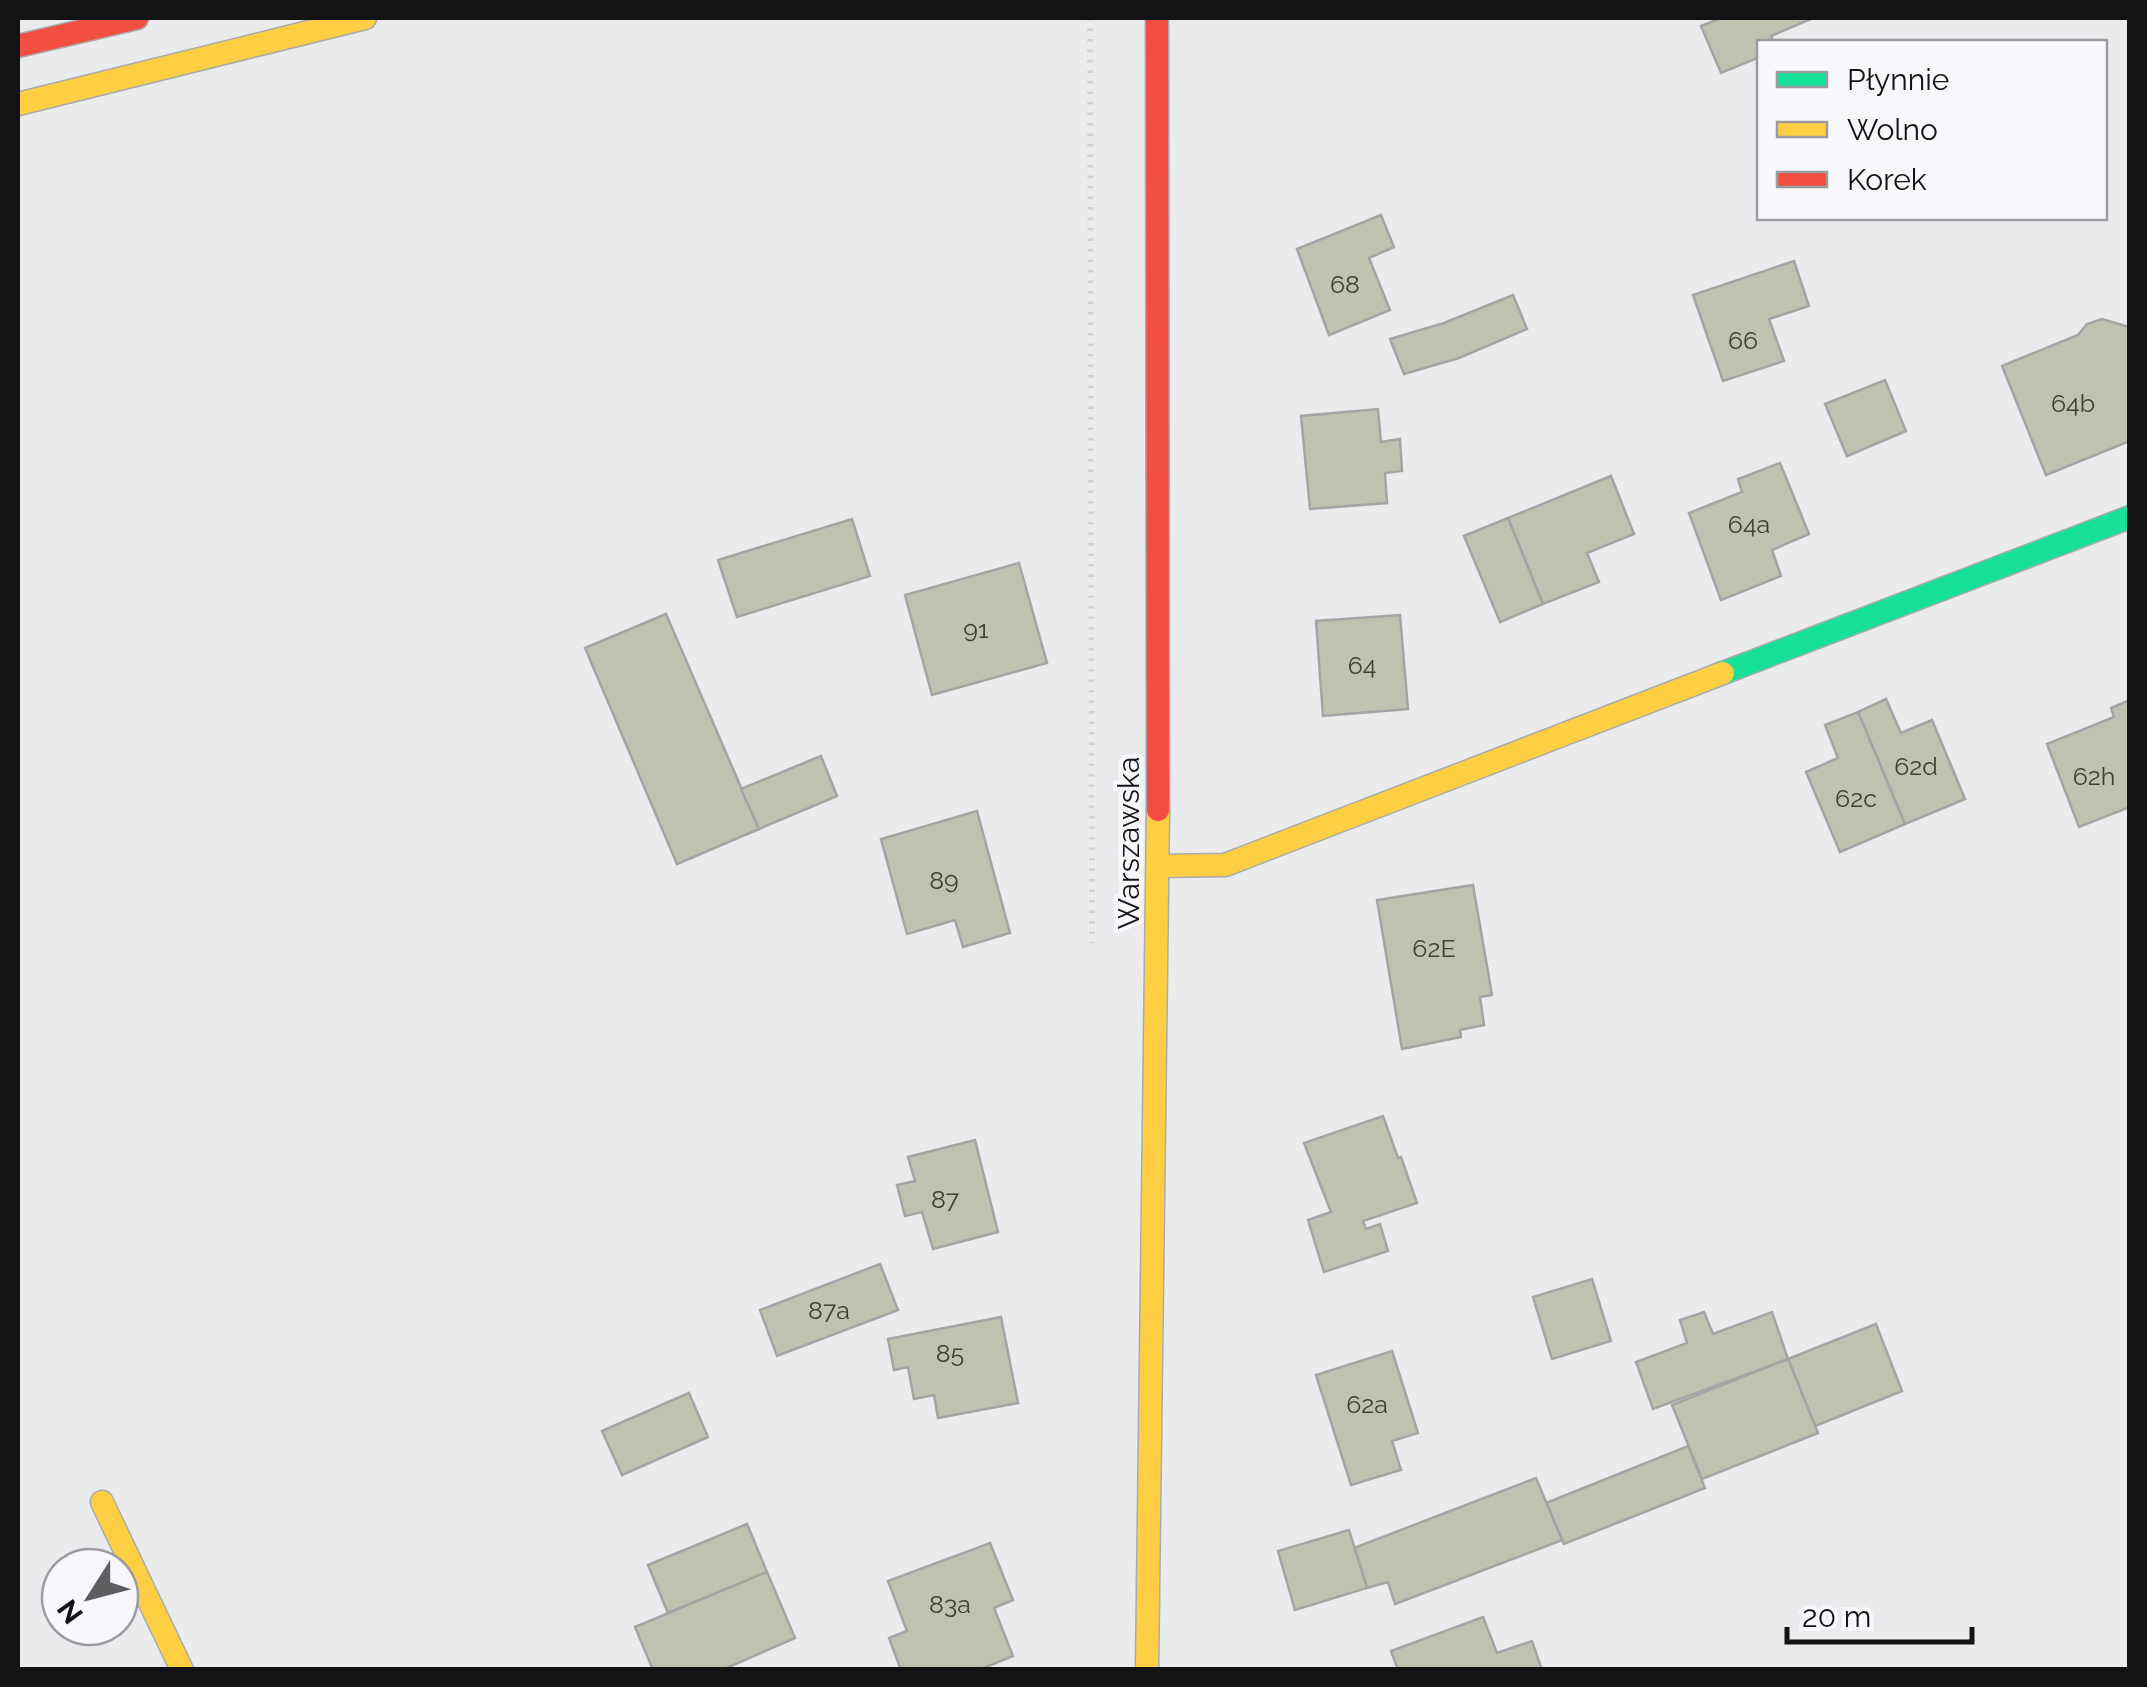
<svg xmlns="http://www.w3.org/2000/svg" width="2147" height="1687" viewBox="0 0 2147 1687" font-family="Raleway,sans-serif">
	<rect width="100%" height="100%" fill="#eaebed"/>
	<g fill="#c0c1b0" stroke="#a4a4a4" stroke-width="2.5">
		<polygon points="1721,18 1813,18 1771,36 1774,42 1760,42 1760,57 1721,73 1701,26"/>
		<polygon points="1381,215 1394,247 1369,258 1390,310 1329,335 1297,249"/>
		<polygon points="1794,261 1809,306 1769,319 1784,361 1723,381 1693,295"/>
		<polygon points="1513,295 1527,329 1459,358 1404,374 1390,339 1444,323"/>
		<polygon points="2102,319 2129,327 2130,441 2046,475 2002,366 2078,335 2087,324"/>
		<polygon points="1885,380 1906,431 1847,456 1825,404"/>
		<polygon points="1378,409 1381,442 1400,439 1402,471 1385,473 1387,503 1310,509 1301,416"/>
		<polygon points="1780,463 1809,534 1772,550 1781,576 1721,600 1689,513 1742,492 1738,479"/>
		<polygon points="1611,476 1634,534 1587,553 1599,582 1543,604 1508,518"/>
		<polygon points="1508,518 1543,604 1500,622 1464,536"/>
		<polygon points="852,519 870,576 737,617 718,560"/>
		<polygon points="1019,563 1047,663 932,695 905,595"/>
		<polygon points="666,614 759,829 677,864 585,648"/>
		<polygon points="1400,615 1408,709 1323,716 1316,621"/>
		<polygon points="1886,699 1901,733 1932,720 1965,799 1905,824 1858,712"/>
		<polygon points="2130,700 2130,807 2079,827 2047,744 2114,717 2111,708"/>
		<polygon points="1858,712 1905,824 1840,852 1806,772 1838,758 1825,725"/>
		<polygon points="821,756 837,796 759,829 741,789"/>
		<polygon points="977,811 1010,933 963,947 955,920 907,934 881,839"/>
		<polygon points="1473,885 1492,995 1480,997 1484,1025 1460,1030 1461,1037 1402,1049 1377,900"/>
		<polygon points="1383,1116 1398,1158 1401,1157 1417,1203 1363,1221 1366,1229 1380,1224 1388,1251 1324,1272 1308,1220 1331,1212 1304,1143"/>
		<polygon points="975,1140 998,1232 933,1249 922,1212 905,1216 897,1185 915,1181 908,1157"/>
		<polygon points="880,1264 898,1310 777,1356 760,1310"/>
		<polygon points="1592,1279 1611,1341 1552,1359 1533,1297"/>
		<polygon points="1704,1312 1713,1334 1772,1312 1788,1359 1653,1409 1636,1362 1687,1343 1680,1320"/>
		<polygon points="1001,1317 1018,1403 938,1418 934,1395 914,1399 908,1367 894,1370 888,1339"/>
		<polygon points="1876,1324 1902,1391 1815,1426 1788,1359"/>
		<polygon points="1392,1351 1418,1433 1392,1441 1401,1470 1351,1485 1316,1375"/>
		<polygon points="1788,1359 1818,1433 1702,1479 1672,1405"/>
		<polygon points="689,1393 708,1437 622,1475 602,1431"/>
		<polygon points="1688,1446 1705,1488 1564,1544 1546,1503"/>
		<polygon points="1536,1478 1562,1540 1395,1604 1388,1582 1367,1588 1354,1548"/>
		<polygon points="747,1524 767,1572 668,1613 648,1565"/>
		<polygon points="1349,1530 1367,1588 1295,1610 1278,1551"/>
		<polygon points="990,1543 1013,1600 994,1608 1013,1656 979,1670 901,1670 889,1638 907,1631 888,1581"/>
		<polygon points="767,1572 795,1638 722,1670 653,1670 635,1627"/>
		<polygon points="1483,1617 1497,1653 1532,1641 1542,1670 1398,1670 1391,1651"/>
	</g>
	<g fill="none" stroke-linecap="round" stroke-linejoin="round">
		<g stroke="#aaabac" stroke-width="25">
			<polyline id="fast" points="1723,673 2130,517"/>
		</g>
		<g stroke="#aaabac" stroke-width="25">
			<g id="slow">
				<polyline points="18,104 365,18"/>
				<polyline points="1158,866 1225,865 1723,673"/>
				<polyline points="102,1502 182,1670"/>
				<polyline points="1147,1670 1158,810"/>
			</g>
		</g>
		<g stroke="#aaabac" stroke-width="25">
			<g id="jam">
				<polyline points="1157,18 1158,810"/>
				<polyline points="18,46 137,18"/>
			</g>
		</g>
		<polyline stroke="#d1d2d2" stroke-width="6" stroke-dasharray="2.5 8" stroke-linecap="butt" points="1090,18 1092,943"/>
		<use href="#fast" stroke="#16e098" stroke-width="22"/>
		<use href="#slow" stroke="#ffcf43" stroke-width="22"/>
		<use href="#jam" stroke="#f24e42" stroke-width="22"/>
	</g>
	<g text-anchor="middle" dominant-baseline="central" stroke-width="9" stroke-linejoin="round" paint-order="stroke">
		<g font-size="25" fill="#3e3e3b">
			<text x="1345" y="284">68</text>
			<text x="1743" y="340">66</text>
			<text x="2073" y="403">64b</text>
			<text x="1749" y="524">64a</text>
			<text x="976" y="629">91</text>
			<text x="1362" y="665">64</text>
			<text x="1916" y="766">62d</text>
			<text x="2094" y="776">62h</text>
			<text x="1856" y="798">62c</text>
			<text x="944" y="880">89</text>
			<text x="1434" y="948">62E</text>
			<text x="945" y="1199">87</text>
			<text x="829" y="1310">87a</text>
			<text x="950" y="1353">85</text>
			<text x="1367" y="1404">62a</text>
			<text x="950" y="1604">83a</text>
		</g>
		<g font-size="30" fill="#121314" stroke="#f6f8fb">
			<text transform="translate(1128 843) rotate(-90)">Warszawska</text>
		</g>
	</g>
	<rect width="2147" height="1687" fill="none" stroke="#121314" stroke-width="40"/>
	<rect x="1757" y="40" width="350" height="180" fill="#f6f8fb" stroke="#9b9c9f" stroke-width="2.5"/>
	<rect x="1777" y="72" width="50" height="15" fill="#16e098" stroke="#9b9c9f" stroke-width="2.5"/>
	<text x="1847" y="90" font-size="30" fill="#121314">Płynnie</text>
	<rect x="1777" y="122" width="50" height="15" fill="#ffcf43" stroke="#9b9c9f" stroke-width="2.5"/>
	<text x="1847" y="140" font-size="30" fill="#121314">Wolno</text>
	<rect x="1777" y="172" width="50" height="15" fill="#f24e42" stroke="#9b9c9f" stroke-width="2.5"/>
	<text x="1847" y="190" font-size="30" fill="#121314">Korek</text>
	<g transform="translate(90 1597) rotate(234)"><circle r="48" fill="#f6f8fb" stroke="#9b9c9f" stroke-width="2.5"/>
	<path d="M0-8L18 38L0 25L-18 38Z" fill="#5e5f60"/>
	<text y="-15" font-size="28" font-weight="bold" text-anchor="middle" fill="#121314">N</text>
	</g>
	<path d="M1787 1627v15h185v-15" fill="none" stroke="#121314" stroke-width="5"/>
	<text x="1802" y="1627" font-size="30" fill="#121314" stroke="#f6f8fb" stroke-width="8" paint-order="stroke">20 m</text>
</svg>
